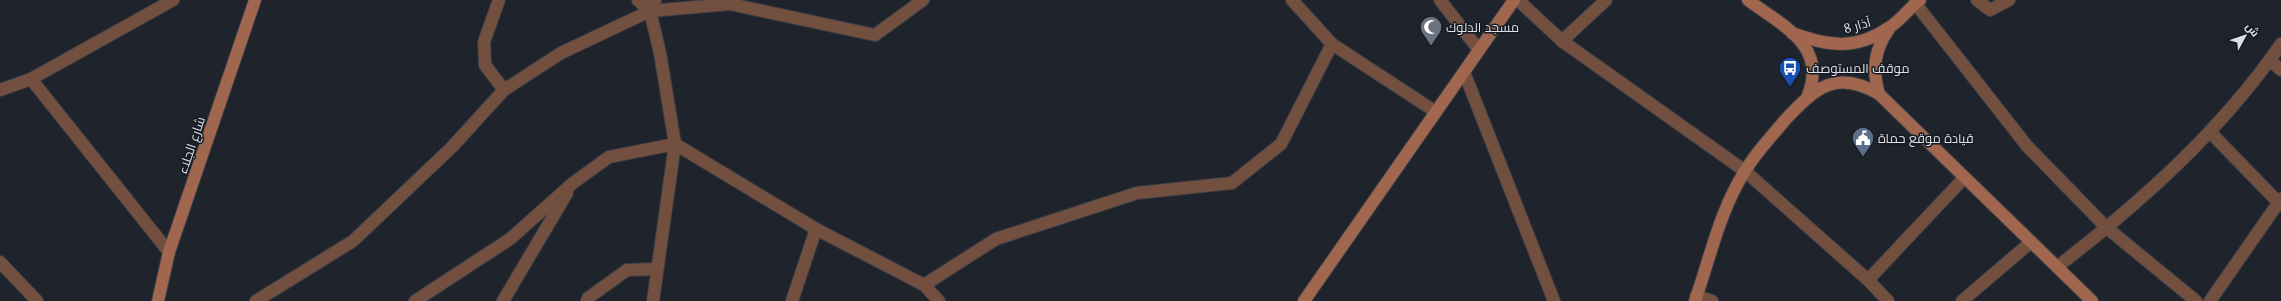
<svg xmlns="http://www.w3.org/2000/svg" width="2281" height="301" viewBox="0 0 2281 301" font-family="'Noto Serif',Cairo,serif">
	<rect width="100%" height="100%" fill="#1f232c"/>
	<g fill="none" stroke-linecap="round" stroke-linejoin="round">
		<g stroke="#3a3e46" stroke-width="14">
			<g id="street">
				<polyline points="499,0 484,42 485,65 504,90"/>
				<polyline points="638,0 650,11 660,53 675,144 653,301"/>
				<polyline points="1292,0 1332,44 1436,112"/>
				<polyline points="1440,0 1479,50"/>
				<polyline points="1518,0 1562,41 1745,171 1868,280 1888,301"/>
				<polyline points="1977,0 1990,10 2009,0"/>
				<polyline points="1915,3 2027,146 2107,228 2196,301"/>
				<polyline points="650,11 730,4 875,35 923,0"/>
				<polyline points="1562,41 1606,0"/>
				<polyline points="2270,60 2281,70"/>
				<polyline points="1464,72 1554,301"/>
				<polyline points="31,79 169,252"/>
				<polyline points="0,90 31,79 173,0"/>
				<polyline points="2211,133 2281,205"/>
				<polyline points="0,262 37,301"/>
				<path d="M 2057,267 C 2141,202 2220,132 2281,44"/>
				<polyline points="1868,280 1964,178"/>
				<polyline points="924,285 996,239 1137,193 1232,183 1281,144 1332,44"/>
				<polyline points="1696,296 1712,301"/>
				<polyline points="256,301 353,241 452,147 504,90 561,53 650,11 655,0"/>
				<polyline points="415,301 510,239 573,183 609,157 675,144 816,229 924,285 939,301"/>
				<polyline points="503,301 567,193"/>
				<polyline points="587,301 588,298 627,270 657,269"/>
				<polyline points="792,301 816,229"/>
				<polyline points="1962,301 2031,242"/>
				<polyline points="2210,301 2281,199"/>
			</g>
		</g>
		<g stroke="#3a3e46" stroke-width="14">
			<g id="secondary">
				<path d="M 1748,0 C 1781,25 1828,45 1808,95"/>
				<path d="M 1792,33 C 1828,46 1856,51 1890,27 C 1901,20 1909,8 1920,0"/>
				<path d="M 1879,94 C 1872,70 1874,50 1889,29"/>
				<polyline points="158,301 169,252 255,0"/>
				<polyline points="1304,301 1514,0"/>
				<path d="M 1695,301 C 1710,258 1720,210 1745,171 C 1756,152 1772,136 1786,119 C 1816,87 1837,69 1879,94 L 2092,301"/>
			</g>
		</g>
		<use href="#street" stroke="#734f3f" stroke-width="12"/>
		<use href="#secondary" stroke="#a0674e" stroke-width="12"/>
	</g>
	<defs>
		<g id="mosque-pin" transform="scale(1.15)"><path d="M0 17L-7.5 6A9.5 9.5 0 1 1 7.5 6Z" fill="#6b7280" stroke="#161a22"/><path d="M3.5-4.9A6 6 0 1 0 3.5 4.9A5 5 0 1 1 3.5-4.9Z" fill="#fff"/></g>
		<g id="bus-pin" transform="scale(1.15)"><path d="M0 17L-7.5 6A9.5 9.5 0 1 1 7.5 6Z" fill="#1a4fb4" stroke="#161a22"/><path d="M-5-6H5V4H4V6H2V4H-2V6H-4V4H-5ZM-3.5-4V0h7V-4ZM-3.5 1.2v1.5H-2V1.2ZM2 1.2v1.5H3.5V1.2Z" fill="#fff"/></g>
		<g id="civic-pin" transform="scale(1.15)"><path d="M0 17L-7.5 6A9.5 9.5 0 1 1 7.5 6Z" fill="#5c6f8a" stroke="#161a22"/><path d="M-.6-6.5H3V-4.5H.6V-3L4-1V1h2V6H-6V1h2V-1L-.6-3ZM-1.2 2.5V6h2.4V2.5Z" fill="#fff"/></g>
	</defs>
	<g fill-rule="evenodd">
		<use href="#mosque-pin" x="1431" y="27"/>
		<use href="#bus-pin" x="1790" y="68"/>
		<use href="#civic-pin" x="1863" y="138"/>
	</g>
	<g text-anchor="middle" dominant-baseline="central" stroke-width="3" stroke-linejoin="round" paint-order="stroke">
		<g font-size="13" fill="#dee1e7" stroke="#161a22">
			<text transform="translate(1857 25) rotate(-16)">8 آذار</text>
			<text transform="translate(191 145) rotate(-71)">شارع الجلاء</text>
		</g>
		<g font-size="13" fill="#dee1e7" stroke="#161a22" text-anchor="start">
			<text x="1446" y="27">مسجد الدلوك</text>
			<text x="1806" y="68">موقف المستوصف</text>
			<text x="1878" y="138">قيادة موقع حماة</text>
		</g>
	</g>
	<g transform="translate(2245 36) rotate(50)" stroke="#161a22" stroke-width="3" paint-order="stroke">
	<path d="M0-3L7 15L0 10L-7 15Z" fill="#dee1e7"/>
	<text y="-6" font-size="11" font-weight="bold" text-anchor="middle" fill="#dee1e7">ش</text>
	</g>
</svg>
